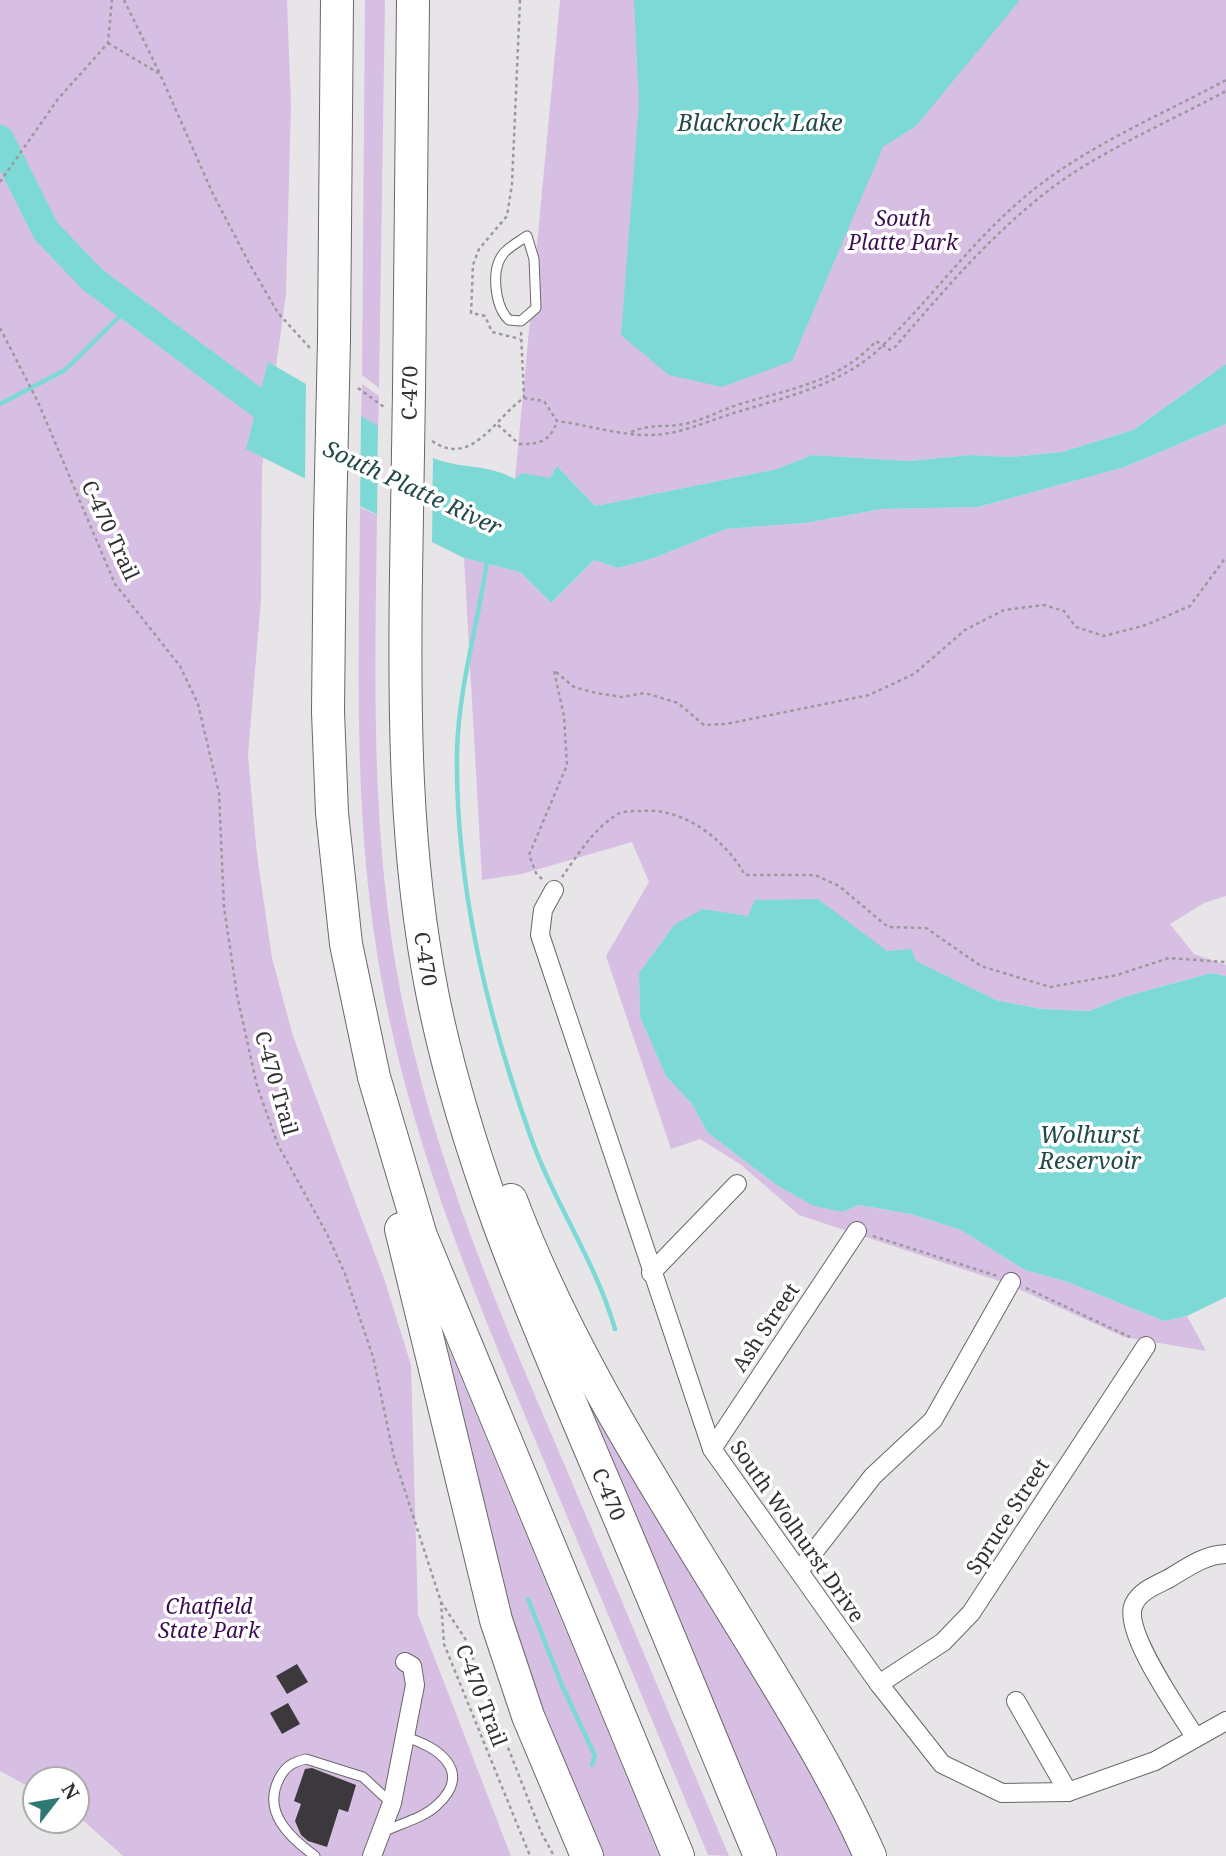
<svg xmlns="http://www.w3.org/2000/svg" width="1226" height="1856" viewBox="0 0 1226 1856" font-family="'Noto Serif',serif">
	<rect width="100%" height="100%" fill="#e8e5e9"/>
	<g fill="#d7bfe4">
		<polygon points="0,0 287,0 291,105 286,294 262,468 261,600 248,755 257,855 272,958 293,1036 384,1278 411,1365 418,1615 511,1856 123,1856 77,1815 77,1779 35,1779 35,1790 0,1771"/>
		<polygon points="365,0 385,0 379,388 362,375"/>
		<polygon points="560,0 1226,0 1226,364 1133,430 1062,452 1011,457 970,455 909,461 812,455 777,469 595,506 557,466 550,478 515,479"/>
		<polygon points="362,384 379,396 378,429 361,419"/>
		<polygon points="1226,424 1226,896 1204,903 1170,924 1194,954 1226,965 1226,976 1211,973 1124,997 1089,1011 1041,1009 996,1000 915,961 911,950 887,951 860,933 748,916 674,925 639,973 640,1017 666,1076 692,1104 708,1133 778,1186 815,1206 843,1212 859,1205 911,1214 961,1230 1025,1270 1068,1282 1164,1321 1187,1316 1206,1351 1124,1337 1008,1284 799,1215 740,1164 700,1139 671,1149 606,956 649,882 632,842 522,874 482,880 464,558 520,572 551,603 594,560 618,568 654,558 726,529 805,523 882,509 978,507 1125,467"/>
		<path d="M 360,507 L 377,515 C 375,675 370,836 401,994 C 433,1159 499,1312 565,1466 C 620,1596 674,1726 729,1856 L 708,1855 C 652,1719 595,1584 539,1449 C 471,1287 404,1127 377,953 C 353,805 359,656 360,507 Z"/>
		<polygon points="435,1315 639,1807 659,1856 593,1856 515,1643"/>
		<polygon points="572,1365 809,1760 858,1856 778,1856"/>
	</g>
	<g fill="#7dd9d5">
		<polygon points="634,0 1020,0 916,126 883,147 792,361 722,387 669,375 621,335 639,103"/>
		<path d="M 268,362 L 433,458 C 465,470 484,463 515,479 L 522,473 L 550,478 L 557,466 L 595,506 L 777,469 L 812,455 L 909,461 L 970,455 L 1011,457 L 1062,452 L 1133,430 L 1226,364 L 1226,424 L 1125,467 L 978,507 L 882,509 L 805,523 L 726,529 L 654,558 L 618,568 L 594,560 L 551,603 L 520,572 L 464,558 L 246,449 Z"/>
		<polygon points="818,899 887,951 911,949 916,961 996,1000 1041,1009 1089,1011 1124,997 1211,973 1226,976 1226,1297 1187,1316 1164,1321 1068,1282 1025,1270 961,1230 911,1214 859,1205 843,1212 814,1206 778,1186 708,1133 692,1104 666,1076 640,1017 639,973 674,925 703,909 748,916 755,900"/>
	</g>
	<g fill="#e8e5e9">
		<polygon points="306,381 361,415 360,511 305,484"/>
		<polygon points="378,425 433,454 432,545 377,519"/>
	</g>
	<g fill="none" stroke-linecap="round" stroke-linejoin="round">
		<g stroke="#7dd9d5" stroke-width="4.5">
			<polyline points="0,404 65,370 129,307"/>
			<path d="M 487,561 C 478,624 459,686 457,750 C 455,883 486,1011 530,1135 C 553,1201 595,1260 615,1329"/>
			<polyline points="528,1599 561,1683 595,1756 592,1765"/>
		</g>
		<polyline stroke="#7dd9d5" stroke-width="28" points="0,139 46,231 93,280 288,425"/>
	</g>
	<g fill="#3b393c">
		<polygon points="297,1664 308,1682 287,1694 276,1676"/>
		<polygon points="288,1703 300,1724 282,1734 270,1713"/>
		<polygon points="312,1768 356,1785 348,1812 339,1809 327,1847 308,1841 301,1835 295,1821 301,1804 294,1801 305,1769"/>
	</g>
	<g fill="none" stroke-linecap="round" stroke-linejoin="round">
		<g stroke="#69676a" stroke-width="11">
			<g id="lane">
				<path d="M 527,236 L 534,259 L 536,308 L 521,321 L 509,320 C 495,307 490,269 504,253 C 510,246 520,241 527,236 Z"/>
				<path d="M 383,1832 C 399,1824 424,1818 437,1805 C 474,1772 438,1746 405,1737"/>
				<path d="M 315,1856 C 289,1837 261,1811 280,1777 C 286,1766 293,1762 306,1759 L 363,1777 L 391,1803"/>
			</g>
		</g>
		<g stroke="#69676a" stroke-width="20">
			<g id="street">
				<polyline points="554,890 543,910 540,935 712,1449 879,1684 942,1764 1002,1793 1068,1792 1155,1761 1226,1721"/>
				<polyline points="651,1273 737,1184"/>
				<polyline points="712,1449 857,1231"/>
				<polyline points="799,1571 873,1476 933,1420 1011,1282"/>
				<polyline points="879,1684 943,1642 971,1613 1146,1346"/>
				<polyline points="1016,1701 1068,1792"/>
				<path d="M 1195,1737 C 1180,1712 1121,1630 1134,1604 C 1140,1591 1156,1585 1168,1579 C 1187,1568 1203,1555 1226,1554"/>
				<polyline points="372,1856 392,1803 415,1685 412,1666 405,1662"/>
			</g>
		</g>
		<g stroke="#69676a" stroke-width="34">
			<g id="highway">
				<polyline points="334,339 337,0"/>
				<polyline points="409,391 413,0"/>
				<polyline points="330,521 328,712 332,813 346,944 374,1077 421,1236 678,1856"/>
				<path id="s1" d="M 406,575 C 404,716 405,854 432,992 C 465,1159 533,1314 599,1470 C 654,1598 706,1727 760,1856"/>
				<path d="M 511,1200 C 570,1357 665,1500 752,1643 C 794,1712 837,1781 870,1856"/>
				<polyline points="401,1229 496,1620 528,1716 587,1856"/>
			</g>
		</g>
		<g stroke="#9b999c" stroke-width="2.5" stroke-dasharray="3.5 3.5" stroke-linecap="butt">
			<polyline points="124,0 160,74"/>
			<polyline points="520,0 512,184 507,216 479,249 473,265 471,313 485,316 492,332 520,339"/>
			<polyline points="108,43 160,74 213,194 249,263 278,313 310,348"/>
			<polyline points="0,182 58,99 108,43 112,0"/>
			<polyline points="0,328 38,402 115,584 180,666 198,704 219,793 224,907 237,995 257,1086 278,1145 327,1234 345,1274 373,1357 394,1457 441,1602 444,1644 530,1856"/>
			<polyline points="521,332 524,398"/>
			<polyline points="358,388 384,407"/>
			<path d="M 498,425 L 519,444 C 539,445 551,441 557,421"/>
			<path d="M 631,432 C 654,423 663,428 684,424 C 704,420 721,410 740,404 C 790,389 839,382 876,341 L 890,350 L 895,347 C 948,286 1002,221 1070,175 C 1119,143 1174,119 1226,91"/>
			<path d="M 432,441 C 472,469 496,416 524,398 L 544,401 L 557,421 C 588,425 621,436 652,435 C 679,434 703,423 728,415 C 780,398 836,388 878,350 C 932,299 974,237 1033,190 C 1091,144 1161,115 1226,80"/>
			<polyline points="556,672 574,687 596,693 622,697 645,693 678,703 704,725 726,724 869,695 914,674 965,630 1004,610 1044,605 1064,611 1076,627 1104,636 1146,625 1190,606 1226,557"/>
			<path d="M 562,877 C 577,856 595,826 620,813 C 625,811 635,811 641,811 C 683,807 725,839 745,875 L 815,875 L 839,886 L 888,927 L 926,928 L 981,966 L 1050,987 L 1117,975 L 1169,958 L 1226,962"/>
			<polyline points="542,879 536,873 529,855 567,765 564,716 554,671"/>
			<polyline points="873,1236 997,1276"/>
			<polyline points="1026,1288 1130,1337"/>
			<polyline points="441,1602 466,1640 541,1832 554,1856"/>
		</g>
		<use href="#lane" stroke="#fff" stroke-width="9"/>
		<use href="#street" stroke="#fff" stroke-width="18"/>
		<use href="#highway" stroke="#fff" stroke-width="32"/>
		<g stroke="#69676a" stroke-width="34" stroke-linecap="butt">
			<g id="highway-bridge">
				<polyline points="330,521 334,339"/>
				<polyline points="406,575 409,391"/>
			</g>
		</g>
		<use href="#highway-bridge" stroke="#fff" stroke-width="32"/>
	</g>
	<g text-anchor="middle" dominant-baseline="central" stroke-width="7" stroke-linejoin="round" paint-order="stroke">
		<g font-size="21" font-style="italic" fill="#3d0e51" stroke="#fff">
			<text x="903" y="218">South<tspan x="903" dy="24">Platte Park</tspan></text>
			<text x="209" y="1606">Chatfield<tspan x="209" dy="24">State Park</tspan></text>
		</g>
		<g font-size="21" fill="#313032" stroke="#fff">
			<text transform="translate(409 393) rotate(-89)">C-470</text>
			<text transform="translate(111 530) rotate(65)">C-470 Trail</text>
			<text stroke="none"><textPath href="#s1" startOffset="385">C-470</textPath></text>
			<text transform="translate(277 1083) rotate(74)">C-470 Trail</text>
			<text transform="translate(765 1327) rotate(-56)">Ash Street</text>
			<text stroke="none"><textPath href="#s1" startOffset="952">C-470</textPath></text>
			<text transform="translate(1007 1516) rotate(-57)">Spruce Street</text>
			<text transform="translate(798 1531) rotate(55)">South Wolhurst Drive</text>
			<text transform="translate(482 1695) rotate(69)">C-470 Trail</text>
		</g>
		<g font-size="23" font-style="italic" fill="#204a49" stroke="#fff">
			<text x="760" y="122">Blackrock Lake</text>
			<text transform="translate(413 487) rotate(25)">South Platte River</text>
			<text x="1090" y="1134">Wolhurst<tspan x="1090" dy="26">Reservoir</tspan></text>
		</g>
	</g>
	<g transform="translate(56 1800) rotate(59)"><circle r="33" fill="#ffffff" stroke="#adacad" stroke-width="2"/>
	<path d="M0-5L12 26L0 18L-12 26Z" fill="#2f7875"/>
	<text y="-10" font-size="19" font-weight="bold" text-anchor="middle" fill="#313032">N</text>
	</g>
</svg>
